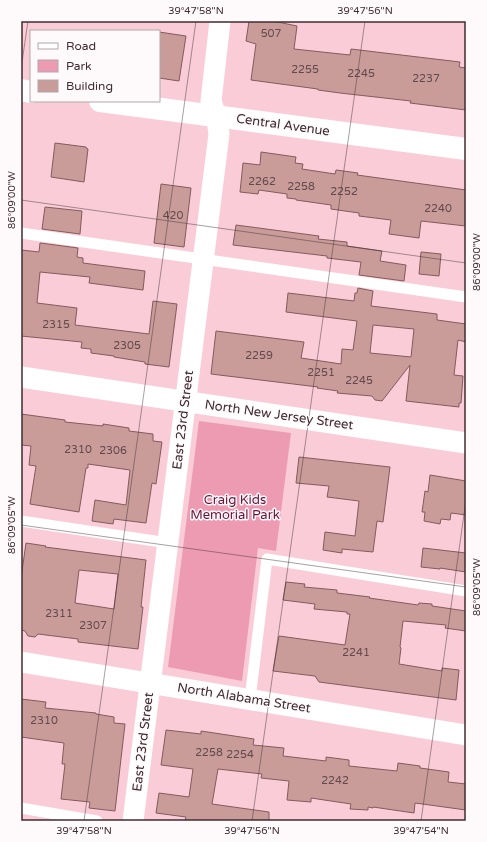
<svg xmlns="http://www.w3.org/2000/svg" width="487" height="842" viewBox="0 0 487 842" font-family="'Varela Round',sans-serif">
	<rect width="100%" height="100%" fill="#f9ccd8"/>
	<polygon fill="#ed9bb3" points="199,421 291,433 276,551 258,548 242,681 168,667"/>
	<g fill="#c99c9a" stroke="#845b5a" fill-rule="evenodd">
		<polygon points="249,21 273,21 297,26 294,49 350,55 351,49 460,62 459,67 466,68 466,110 410,103 411,101 340,93 318,90 318,89 251,80 256,44 246,41"/>
		<polygon points="159,32 186,36 179,81 159,78"/>
		<polygon points="55,143 86,147 86,148 88,149 84,182 51,177"/>
		<polygon points="261,152 296,157 295,163 303,164 302,169 335,174 336,170 358,173 357,175 466,190 466,226 421,221 419,238 389,234 391,220 359,216 359,213 331,209 331,205 296,200 296,199 287,198 287,194 259,190 258,194 240,192 243,163 260,165"/>
		<polygon points="161,184 191,188 184,247 154,243"/>
		<polygon points="45,207 82,211 80,234 42,229"/>
		<polygon points="236,225 319,236 318,239 347,242 347,246 382,251 380,261 406,265 404,281 359,275 361,262 327,258 327,256 233,245"/>
		<polygon points="40,243 78,248 77,257 83,258 83,263 145,271 143,290 89,283 90,277 40,272 37,303 77,308 75,325 149,334 153,301 177,304 169,367 145,364 145,362 114,357 114,356 91,353 91,349 81,348 82,342 21,336 21,250 39,252"/>
		<polygon points="421,252 441,254 439,276 419,274"/>
		<path d="M 358,288 L 373,291 L 371,306 L 437,314 L 437,320 L 466,324 L 466,342 L 458,340 L 454,375 L 463,376 L 461,403 L 459,403 L 459,407 L 406,401 L 410,365 L 382,401 L 375,400 L 372,396 L 337,393 L 338,391 L 317,388 L 318,387 L 211,374 L 216,331 L 304,342 L 301,358 L 341,364 L 342,349 L 353,350 L 357,321 L 286,312 L 288,293 L 354,301 L 355,293 L 357,293 ZM 373,325 L 414,329 L 411,357 L 370,353 Z"/>
		<polygon points="21,414 65,420 65,422 103,426 103,424 129,428 129,431 153,434 153,441 162,442 156,484 152,483 146,523 114,519 113,524 92,521 95,500 126,505 130,470 88,464 88,468 86,468 79,512 30,504 36,466 29,465 31,446 21,445"/>
		<polygon points="299,457 390,467 383,522 377,521 373,552 342,549 342,553 323,550 325,532 355,536 359,501 327,497 329,486 296,483"/>
		<polygon points="430,475 466,481 466,515 451,513 450,520 441,519 440,524 424,521 425,512 422,512 425,491 428,492"/>
		<path d="M 26,543 L 46,546 L 45,547 L 146,560 L 141,607 L 143,607 L 138,649 L 78,642 L 78,639 L 38,634 L 35,637 L 28,636 L 25,631 L 21,630 L 21,578 ZM 79,570 L 118,574 L 114,609 L 75,603 Z"/>
		<polygon points="423,548 466,553 466,572 440,568 440,569 421,567"/>
		<polygon points="286,582 305,584 304,587 337,590 337,593 370,597 369,598 418,605 419,603 432,604 432,606 466,611 466,631 445,628 446,625 403,621 400,647 401,648 399,664 442,671 442,668 459,670 456,700 319,682 315,676 273,671 279,636 345,645 350,614 347,614 347,612 314,609 315,604 283,600"/>
		<polygon points="21,699 46,702 45,708 96,713 96,714 114,717 114,723 125,724 115,811 89,808 90,802 61,799 65,764 62,764 64,743 21,737"/>
		<polygon points="166,730 201,734 201,731 254,739 253,745 284,748 283,756 326,761 326,757 349,760 349,766 397,771 398,763 420,766 420,768 449,772 448,782 466,784 466,810 415,803 414,813 373,807 373,808 368,807 368,810 350,809 351,804 311,798 311,802 287,800 289,781 261,778 262,774 218,769 212,804 269,812 269,821 193,821 185,820 186,817 156,813 159,793 189,797 193,769 161,765"/>
	</g>
	<g fill="none" stroke-linecap="round" stroke-linejoin="round">
		<g stroke="#fff" stroke-width="11">
			<polyline points="21,233 466,297"/>
			<polyline points="21,521 168,543"/>
			<polyline points="250,699 267,559 466,591"/>
			<polyline points="21,808 97,821"/>
		</g>
		<g stroke="#fff" stroke-width="21">
			<polyline points="21,377 466,443"/>
			<polyline points="21,662 466,735"/>
			<polyline points="133,821 219,134 217,119 211,101 220,21"/>
		</g>
		<g stroke="#fff" stroke-width="22">
			<polyline points="21,90 31,92"/>
			<polyline points="100,101 466,149"/>
		</g>
	</g>
	<path fill="none" stroke="#3f2d32" stroke-width="1" stroke-opacity="0.45" d="M 21,69 L 28,21M 21,200 L 466,263M 21,525 L 466,587M 84,821 L 196,21M 252,821 L 365,21M 421,821 L 466,500"/>
	<g text-anchor="middle" dominant-baseline="central" stroke-width="3" stroke-linejoin="round" paint-order="stroke">
		<g font-size="11" fill="#62494c">
			<text x="271" y="33">507</text>
			<text x="305" y="69">2255</text>
			<text x="361" y="73">2245</text>
			<text x="426" y="78">2237</text>
			<text x="262" y="181">2262</text>
			<text x="301" y="186">2258</text>
			<text x="344" y="191">2252</text>
			<text x="438" y="208">2240</text>
			<text x="173" y="215">420</text>
			<text x="56" y="324">2315</text>
			<text x="127" y="345">2305</text>
			<text x="259" y="355">2259</text>
			<text x="321" y="372">2251</text>
			<text x="359" y="380">2245</text>
			<text x="78" y="449">2310</text>
			<text x="113" y="450">2306</text>
			<text x="59" y="613">2311</text>
			<text x="93" y="625">2307</text>
			<text x="356" y="652">2241</text>
			<text x="44" y="720">2310</text>
			<text x="209" y="752">2258</text>
			<text x="240" y="754">2254</text>
			<text x="335" y="780">2242</text>
		</g>
		<g font-size="13" fill="#3f2d32" stroke="#fef9fb">
			<text transform="translate(283 125) rotate(8)">Central Avenue</text>
			<text transform="translate(279 415) rotate(8)">North New Jersey Street</text>
			<text transform="translate(183 420) rotate(-83)">East 23rd Street</text>
			<text transform="translate(244 698) rotate(9)">North Alabama Street</text>
			<text transform="translate(143 742) rotate(-83)">East 23rd Street</text>
		</g>
		<g font-size="13" fill="#681337" stroke="#fef9fb">
			<text x="235" y="500">Craig Kids<tspan x="235" dy="15">Memorial Park</tspan></text>
		</g>
	</g>
	<rect width="487" height="842" fill="none" stroke="#fef9fb" stroke-width="44"/>
	<rect x="30" y="30" width="130" height="72" fill="#fef9fb" stroke="#b2a7ab"/>
	<rect x="38" y="43" width="20" height="6" fill="#ffffff" stroke="#b2a7ab"/>
	<text x="66" y="50" font-size="12" fill="#3f2d32">Road</text>
	<rect x="38" y="60" width="20" height="12" fill="#ed9bb3" stroke="#b2a7ab"/>
	<text x="66" y="70" font-size="12" fill="#3f2d32">Park</text>
	<rect x="38" y="80" width="20" height="12" fill="#c99c9a" stroke="#b2a7ab"/>
	<text x="66" y="90" font-size="12" fill="#3f2d32">Building</text>
	<rect x="22" y="22" width="443" height="798" fill="none" stroke="#3f2d32" stroke-width="1.5"/>
	<g font-size="10" text-anchor="middle" fill="#3f2d32">
		<text x="196" y="14">39°47'58"N</text>
		<text x="365" y="14">39°47'56"N</text>
		<text transform="translate(11 200) rotate(-90)" y="4">86°09'00"W</text>
		<text transform="translate(476 262) rotate(-90)" y="4">86°09'00"W</text>
		<text transform="translate(11 525) rotate(-90)" y="4">86°09'05"W</text>
		<text transform="translate(476 587) rotate(-90)" y="4">86°09'05"W</text>
		<text x="84" y="834">39°47'58"N</text>
		<text x="252" y="834">39°47'56"N</text>
		<text x="421" y="834">39°47'54"N</text>
	</g>
</svg>
